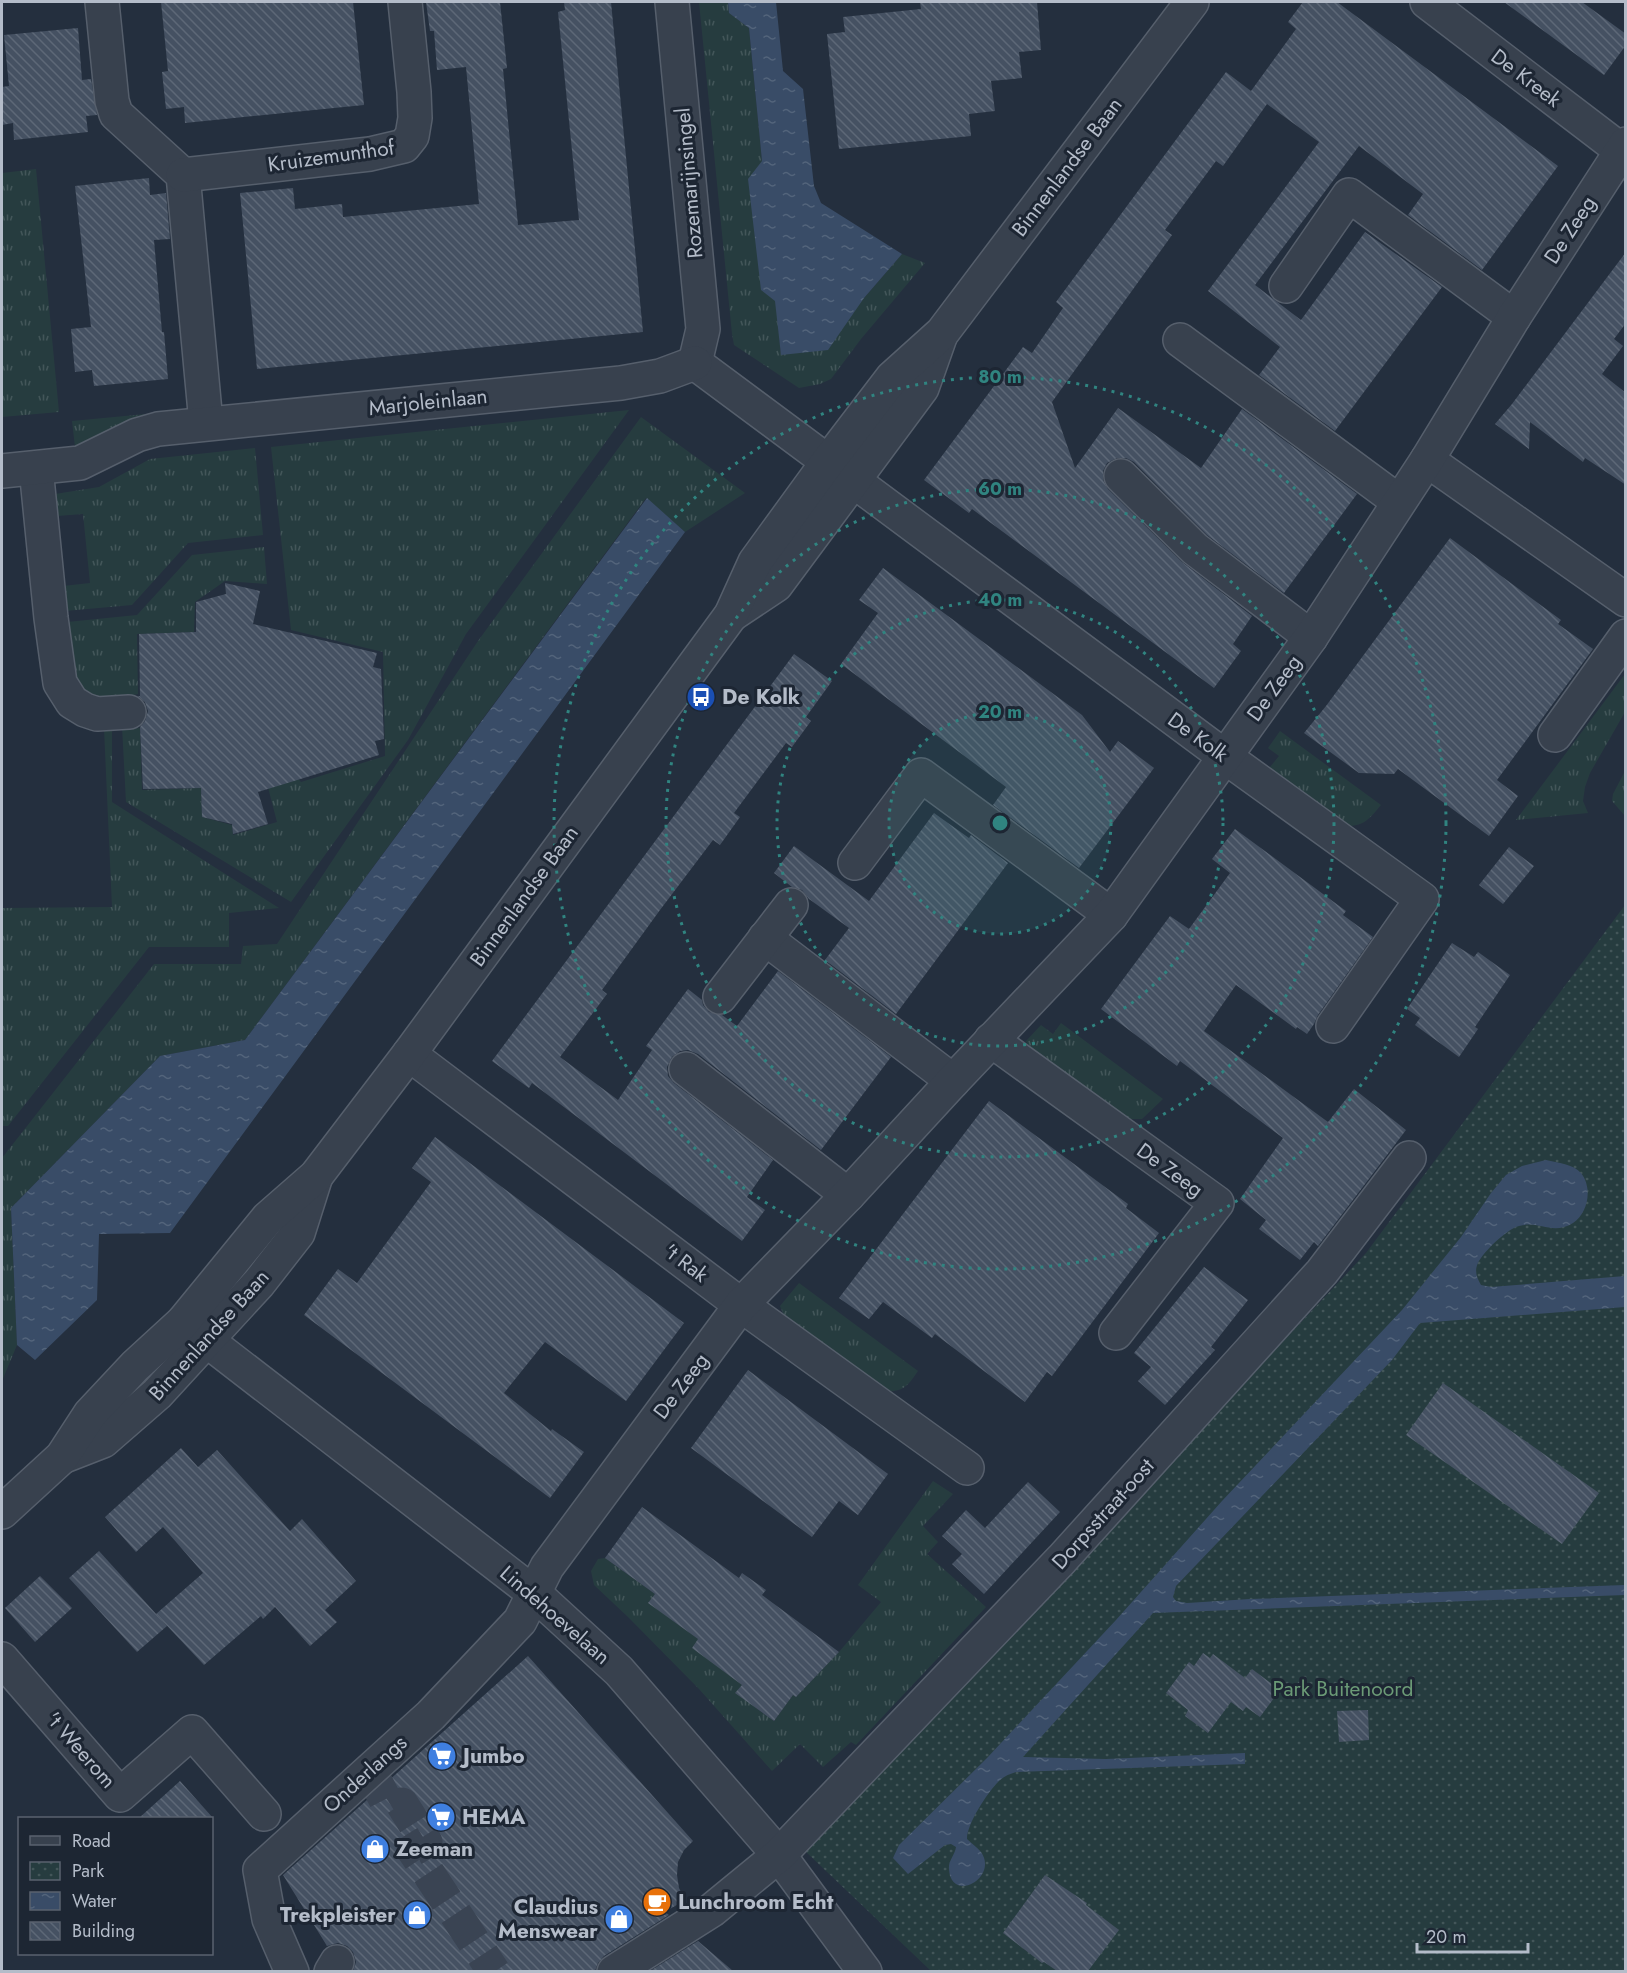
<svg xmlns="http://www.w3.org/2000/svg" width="1627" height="1973" viewBox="0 0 1627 1973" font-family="Jost,sans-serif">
	<defs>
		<pattern id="grass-tufts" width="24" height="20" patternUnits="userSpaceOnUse" patternTransform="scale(1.5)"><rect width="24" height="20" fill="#263c3f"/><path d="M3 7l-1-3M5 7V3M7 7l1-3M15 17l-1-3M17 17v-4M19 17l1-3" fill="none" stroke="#435659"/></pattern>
		<pattern id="park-dots" width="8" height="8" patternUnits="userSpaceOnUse" patternTransform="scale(1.5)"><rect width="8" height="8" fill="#263c3f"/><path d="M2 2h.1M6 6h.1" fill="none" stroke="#435659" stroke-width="1.8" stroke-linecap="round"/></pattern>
		<pattern id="water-ripples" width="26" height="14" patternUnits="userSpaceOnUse" patternTransform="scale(1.5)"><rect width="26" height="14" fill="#394c67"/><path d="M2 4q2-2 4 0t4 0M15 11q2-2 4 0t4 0" fill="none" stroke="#53647b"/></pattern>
		<pattern id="building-back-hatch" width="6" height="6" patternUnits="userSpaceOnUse" patternTransform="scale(1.5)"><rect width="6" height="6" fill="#455162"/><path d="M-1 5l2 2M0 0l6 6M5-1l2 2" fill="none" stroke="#5d6877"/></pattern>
	</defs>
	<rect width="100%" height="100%" fill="#242f3e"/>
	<g fill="url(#grass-tufts)">
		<polygon points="699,2 728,2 729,13 749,28 781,355 864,298 902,254 925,263 861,339 831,379 820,384 799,388 734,345 732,334"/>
		<polygon points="36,169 59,412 2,417 2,173"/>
		<polygon points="629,410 466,634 408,740 291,902 126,802 122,726 130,729 140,728 142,790 201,788 202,817 232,825 233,835 277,822 265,776 292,772 301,782 385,756 383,652 291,630 271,447"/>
		<path d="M 146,414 C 122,424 100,439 75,447 L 72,421 Z"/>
		<polygon points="641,417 745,493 685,532 646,498 245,1040 160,1056 11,1208 17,1345 2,1381 2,1158 154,964 241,964 243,946 277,944 478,641"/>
		<polygon points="255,448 263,535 188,543 132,605 65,611 63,586 90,583 83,514 57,516 55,494 99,487 150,459"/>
		<path d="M 264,547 L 267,584 L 225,581 L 195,602 L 194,632 L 137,634 L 138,694 C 126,696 109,702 97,699 C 67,694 69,645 67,622 L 137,615 L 192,555 Z"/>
		<polygon points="1625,674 1625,712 1590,773 1585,787 1583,801 1588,813 1516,820"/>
		<polygon points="112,727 112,802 279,908 229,913 229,947 149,947 8,1126 2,1126 2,908 112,907 104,728"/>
		<path d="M 1280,731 L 1381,805 C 1369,819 1365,826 1346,826 L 1266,772 L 1279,756 L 1268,748 Z"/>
		<polygon points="1625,771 1625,816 1612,801 1613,794"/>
		<polygon points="1061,1023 1163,1099 1142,1119 1128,1119 1032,1053 1026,1041 1041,1025 1053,1034"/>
		<path d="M 799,1283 L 918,1371 C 907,1387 904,1391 884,1392 L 786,1321 L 780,1306 Z"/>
		<polygon points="933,1481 953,1494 923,1526 938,1542 927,1554 986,1607 856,1745 851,1742 823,1767 800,1744 772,1771 699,1689 628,1617 594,1585 591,1571 598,1559 605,1558 655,1594 649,1603 698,1639 742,1685 736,1693 774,1721 793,1695 796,1697 839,1652 881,1602 858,1585"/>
	</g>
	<polygon fill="url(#park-dots)" points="1625,905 1625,1971 931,1971 805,1851 1366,1253"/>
	<g fill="url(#water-ripples)">
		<polygon points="728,2 776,2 783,71 803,89 814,186 821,203 902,254 864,298 828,350 781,355 775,301 761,290 748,179 762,161 749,28 729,13"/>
		<polygon points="647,498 685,532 170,1233 99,1234 97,1300 35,1360 17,1345 11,1208 160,1056 245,1040"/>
		<path d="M 1546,1160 C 1558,1163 1573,1164 1581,1173 C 1593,1188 1588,1213 1573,1223 C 1553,1236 1538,1220 1519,1226 C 1507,1229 1483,1252 1478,1263 C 1474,1271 1477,1278 1481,1285 L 1491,1287 L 1625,1276 L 1625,1307 L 1420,1323 L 1392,1360 L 1176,1586 L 1173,1597 L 1176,1601 L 1187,1603 L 1250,1599 L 1625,1585 L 1625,1595 L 1153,1613 L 1023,1757 L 1106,1759 L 1245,1753 L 1245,1764 L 1016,1772 C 1010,1774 1004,1776 999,1781 C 988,1792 967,1823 967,1839 C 971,1843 977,1847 981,1852 C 999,1878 951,1904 949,1869 C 948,1861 955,1855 956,1847 L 951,1844 L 945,1845 L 908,1874 L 893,1858 L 899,1845 L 987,1758 L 1116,1620 L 1222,1501 L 1402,1310 L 1461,1237 L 1491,1193 L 1506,1175 L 1522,1166 Z"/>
	</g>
	<g fill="url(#building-back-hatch)">
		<polygon points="161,2 353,2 364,105 185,123 184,107 166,109 162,72 168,71"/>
		<polygon points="426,2 500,2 507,68 503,69 518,225 579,220 558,12 565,10 564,2 611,2 643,332 257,369 240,193 293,188 295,209 342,204 343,217 479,204 466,67 437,70 434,31 430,31"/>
		<polygon points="920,2 1037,2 1041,50 1019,52 1022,78 991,81 995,111 969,114 971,136 839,149 827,34 845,32 843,17 921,9"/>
		<polygon points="1303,2 1337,2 1558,166 1482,270 1408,215 1423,194 1359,146 1255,285 1301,320 1365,232 1442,287 1335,431 1259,375 1280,347 1208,291 1319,142 1267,104 1223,166 1216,161 1165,230 1172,235 1052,402 1075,468 1118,408 1201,468 1242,409 1357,494 1284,593 1207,535 1134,462 1126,458 1117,458 1107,463 1103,471 1103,480 1108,489 1182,562 1252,616 1233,644 1241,651 1214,688 972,509 969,513 924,480 1023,347 1032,353 1063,308 1056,302 1226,72 1251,91 1296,29 1288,22"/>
		<polygon points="1504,2 1582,2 1626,34 1626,45 1604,75"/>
		<polygon points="78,28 82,80 91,79 97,115 86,116 88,132 14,140 13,123 2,125 2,87 9,86 4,35"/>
		<polygon points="149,178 150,195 166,193 170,239 154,240 162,332 164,332 168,379 94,386 92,370 75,372 71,329 91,327 75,186"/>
		<polygon points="1626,252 1626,323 1614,339 1623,346 1602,374 1626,393 1626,485 1585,458 1583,462 1530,422 1529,449 1495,424 1512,404"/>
		<polygon points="1450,538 1561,620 1558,624 1593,649 1497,780 1518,796 1489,836 1398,769 1394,774 1359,773 1304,733 1326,706"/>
		<polygon points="883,568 1082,715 1110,752 1118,741 1154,768 1079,868 993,805 1006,787 841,664 878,613 859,600"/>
		<polygon points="225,583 260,591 253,624 377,653 373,667 381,669 384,739 375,741 379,755 258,792 268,824 233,834 232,824 202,817 201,788 143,789 140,727 145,721 148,711 145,702 138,696 140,696 139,634 196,632 196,602 226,594"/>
		<polygon points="794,654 832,681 806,717 811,721 792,747 786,743 734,813 740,817 720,845 713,840 660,910 602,990 607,994 560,1057 618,1100 652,1050 646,1046 688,989 702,1000 703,1005 709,1012 722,1015 737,1026 778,971 891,1057 821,1150 698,1054 688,1050 680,1051 672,1057 667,1067 668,1076 674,1083 773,1160 747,1197 765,1210 742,1241 532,1083 529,1088 492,1061"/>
		<polygon points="934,813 969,838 971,835 1008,863 896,1014 825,960 849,928 809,899 802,890 792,887 774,873 794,846 869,901"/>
		<polygon points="1235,829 1346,911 1343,915 1373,937 1318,1015 1314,1024 1307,1034 1297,1027 1296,1029 1236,985 1204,1031 1328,1122 1354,1089 1406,1130 1318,1246 1314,1242 1300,1260 1259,1229 1266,1220 1240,1199 1283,1138 1180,1061 1177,1066 1101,1009 1170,916 1189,929 1230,873 1212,859"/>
		<polygon points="1509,847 1534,866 1503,904 1479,885"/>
		<polygon points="1452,943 1474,957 1478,952 1510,975 1475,1027 1478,1029 1459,1057 1415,1025 1420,1018 1407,1009"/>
		<polygon points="989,1101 1128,1204 1126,1208 1159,1233 1052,1376 1047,1372 1025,1402 935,1334 932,1338 883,1302 869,1319 839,1298"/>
		<polygon points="435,1137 684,1323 626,1401 545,1342 504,1393 551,1431 552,1429 584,1452 550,1498 304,1315 338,1269 357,1283 431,1182 412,1168"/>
		<polygon points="1204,1267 1248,1300 1211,1347 1215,1350 1165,1405 1138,1381 1151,1367 1134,1353"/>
		<polygon points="748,1370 888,1474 858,1515 839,1501 812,1537 691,1448"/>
		<polygon points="1443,1383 1599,1493 1562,1544 1406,1435"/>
		<polygon points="181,1448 198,1467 217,1450 290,1531 302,1519 356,1581 325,1610 337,1622 310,1646 275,1607 263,1619 261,1616 204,1665 156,1614 203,1573 163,1527 136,1552 105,1517"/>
		<polygon points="1028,1482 1060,1512 984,1594 952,1564 962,1554 942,1536 966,1510 985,1528"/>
		<polygon points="642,1507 739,1578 742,1573 766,1590 762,1595 839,1652 796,1697 793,1695 774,1721 735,1693 742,1685 692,1648 698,1639 648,1603 655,1594 605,1558"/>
		<polygon points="99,1551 167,1626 137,1652 69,1578"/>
		<polygon points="40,1576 72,1608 35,1642 5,1608"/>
		<polygon points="1203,1653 1210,1658 1213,1654 1245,1678 1252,1669 1280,1690 1260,1717 1246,1707 1243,1711 1231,1702 1208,1733 1185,1716 1188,1710 1166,1693 1189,1662 1194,1666"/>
		<polygon points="528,1656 693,1841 684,1850 678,1862 677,1875 679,1888 685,1900 665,1912 669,1915 604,1956 598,1963 595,1971 353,1971 356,1962 353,1952 347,1946 338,1943 327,1946 283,1875"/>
		<polygon points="1368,1710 1369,1740 1339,1742 1337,1711"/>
		<polygon points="180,1781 213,1818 139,1818"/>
		<polygon points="1045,1875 1087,1903 1086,1905 1119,1930 1088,1971 1057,1971 1044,1962 1042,1963 1003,1933"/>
		<polygon points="698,1941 733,1971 650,1971"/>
	</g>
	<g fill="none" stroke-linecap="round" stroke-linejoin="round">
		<polyline stroke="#3a4453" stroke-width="33" stroke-dasharray="33 16" stroke-linecap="butt" points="370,1770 391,1811 402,1804 426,1842 413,1850 494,1972"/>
		<g stroke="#565f6c" stroke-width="36">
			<g id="minor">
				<polyline points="102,2 112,101 116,114 183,175 206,423"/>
				<polyline points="672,2 703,329 695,363"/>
				<polyline points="1427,2 1626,154"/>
				<polyline points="183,175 370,154 404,146 412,136 415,118 414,92 405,2"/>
				<polyline points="1286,286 1349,195 1514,317"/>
				<polyline points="1180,340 1398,501"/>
				<polyline points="695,363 1224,756 1422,899 1333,1026"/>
				<polyline points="1427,460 1626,600"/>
				<polyline points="36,468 51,618 60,683 72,702 85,710 97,714 129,712"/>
				<polyline points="2,471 80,463 137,435 158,429 621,383 660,376 695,363"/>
				<polyline points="1121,476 1195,549 1311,637"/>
				<polyline points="731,615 776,585 922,388 940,337"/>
				<polyline points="1555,735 1626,636"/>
				<polyline points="855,863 921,775 1111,915"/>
				<polyline points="765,938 953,1081"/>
				<polyline points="720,997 791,905"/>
				<polyline points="991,1040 1217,1203 1116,1333"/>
				<polyline points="409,1054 741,1305 967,1468"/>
				<polyline points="686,1069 848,1195"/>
				<polyline points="183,1322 535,1594 619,1671 779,1855 865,1972"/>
				<polyline points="62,1457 103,1441 157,1394 259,1283 298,1233 316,1176"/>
				<polyline points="2,1512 62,1457 90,1414 135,1366 183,1322 268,1218 316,1176 409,1054 731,615 755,562 827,463 892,378 942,333 1192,2"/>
				<polyline points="2,1659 120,1795 192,1732 264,1814"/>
				<polyline points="292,1972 269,1919 260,1870 431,1715 520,1621 547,1567 741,1305 848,1195 953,1081 1111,915 1311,637 1427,460 1514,317 1626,144"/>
				<polyline points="331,1972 337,1962"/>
				<polyline points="614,1972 712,1910 779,1855 1062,1559 1322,1272 1409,1158"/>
			</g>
		</g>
		<use href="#minor" stroke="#38414e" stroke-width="33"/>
	</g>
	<circle cx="1000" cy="823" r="111" fill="#308480" fill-opacity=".12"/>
	<g fill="none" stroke="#308480" stroke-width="3" stroke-dasharray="3 6">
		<circle cx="1000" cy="823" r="111"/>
		<circle cx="1000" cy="823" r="223"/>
		<circle cx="1000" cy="823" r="334"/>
		<circle cx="1000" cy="823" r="446"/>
	</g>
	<defs>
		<g id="bus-disc" transform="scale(1.5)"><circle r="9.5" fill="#1a4fb4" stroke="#1d2633"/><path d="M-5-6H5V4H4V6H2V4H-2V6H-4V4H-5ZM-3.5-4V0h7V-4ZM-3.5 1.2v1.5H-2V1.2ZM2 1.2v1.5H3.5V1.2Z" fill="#fff"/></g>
		<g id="supermarket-disc" transform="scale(1.5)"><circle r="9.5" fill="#3f7fe0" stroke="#1d2633"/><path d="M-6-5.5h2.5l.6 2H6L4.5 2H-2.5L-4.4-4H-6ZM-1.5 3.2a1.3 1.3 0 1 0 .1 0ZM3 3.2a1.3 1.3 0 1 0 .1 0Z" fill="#fff"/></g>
		<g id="shop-disc" transform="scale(1.5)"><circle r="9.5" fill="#3f7fe0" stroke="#1d2633"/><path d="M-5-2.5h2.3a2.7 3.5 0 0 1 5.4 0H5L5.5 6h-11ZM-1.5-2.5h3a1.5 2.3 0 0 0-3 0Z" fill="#fff"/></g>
		<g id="cafe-disc" transform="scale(1.5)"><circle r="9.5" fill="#e8710a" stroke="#1d2633"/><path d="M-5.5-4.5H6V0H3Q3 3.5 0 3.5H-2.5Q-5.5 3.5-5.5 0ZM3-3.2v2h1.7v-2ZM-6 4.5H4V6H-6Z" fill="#fff"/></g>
	</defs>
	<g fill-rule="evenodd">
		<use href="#bus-disc" x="701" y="697"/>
		<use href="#supermarket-disc" x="442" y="1756"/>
		<use href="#supermarket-disc" x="441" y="1817"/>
		<use href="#shop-disc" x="375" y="1849"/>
		<use href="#cafe-disc" x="657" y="1902"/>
		<use href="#shop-disc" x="417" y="1915"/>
		<use href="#shop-disc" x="619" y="1919"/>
	</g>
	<g text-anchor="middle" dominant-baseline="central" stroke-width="6" stroke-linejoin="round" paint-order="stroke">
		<g font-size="21" fill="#b4bcc9" stroke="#1d2633">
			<text transform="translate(1526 78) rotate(37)">De Kreek</text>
			<text transform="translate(331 156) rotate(-8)">Kruizemunthof</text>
			<text transform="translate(1067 167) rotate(-53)">Binnenlandse Baan</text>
			<text transform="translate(689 183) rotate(-95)">Rozemarijnsingel</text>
			<text transform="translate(1570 230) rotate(-57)">De Zeeg</text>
			<text transform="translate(428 402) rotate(-6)">Marjoleinlaan</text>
			<text transform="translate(1274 688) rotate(-54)">De Zeeg</text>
			<text transform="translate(1198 737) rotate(36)">De Kolk</text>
			<text transform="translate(524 896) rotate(-54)">Binnenlandse Baan</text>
			<text transform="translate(1170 1170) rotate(36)">De Zeeg</text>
			<text transform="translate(686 1263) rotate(37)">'t Rak</text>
			<text transform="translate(209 1335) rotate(-48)">Binnenlandse Baan</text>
			<text transform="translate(681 1386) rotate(-53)">De Zeeg</text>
			<text transform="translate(1103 1514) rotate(-48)">Dorpsstraat-oost</text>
			<text transform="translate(555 1615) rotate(41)">Lindehoevelaan</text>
			<text transform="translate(81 1750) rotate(49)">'t Weerom</text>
			<text transform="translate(365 1774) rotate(-42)">Onderlangs</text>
		</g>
		<g font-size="21" font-weight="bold" fill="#b4bcc9" stroke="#1d2633" text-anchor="start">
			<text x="722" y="697">De Kolk</text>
			<text x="463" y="1756">Jumbo</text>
			<text x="462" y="1817">HEMA</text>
			<text x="396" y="1849">Zeeman</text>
			<text x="678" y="1902">Lunchroom Echt</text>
			<text x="598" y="1907" text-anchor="end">Claudius<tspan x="598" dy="24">Menswear</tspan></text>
			<text x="396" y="1915" text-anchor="end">Trekpleister</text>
		</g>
		<g font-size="21" fill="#6b9a76" stroke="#1d2633">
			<text x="1343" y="1689">Park Buitenoord</text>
		</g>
	</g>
	<circle cx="1000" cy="823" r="9" fill="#308480" stroke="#1d2633" stroke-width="3"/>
	<g font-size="18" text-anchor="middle" font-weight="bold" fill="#308480" stroke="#1d2633" stroke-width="6" stroke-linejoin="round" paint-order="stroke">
		<text x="1000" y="383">80 m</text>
		<text x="1000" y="495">60 m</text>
		<text x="1000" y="606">40 m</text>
		<text x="1000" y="718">20 m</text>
	</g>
	<rect width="1627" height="1973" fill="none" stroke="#b4bcc9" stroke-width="6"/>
	<rect x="18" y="1817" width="195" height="138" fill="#1d2633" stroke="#59626f" stroke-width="1.5"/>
	<rect x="30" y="1836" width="30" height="9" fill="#38414e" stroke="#59626f" stroke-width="1.5"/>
	<text x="72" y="1847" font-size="18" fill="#b4bcc9">Road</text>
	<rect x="30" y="1862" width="30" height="18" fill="url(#park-dots)" stroke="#59626f" stroke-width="1.5"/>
	<text x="72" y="1877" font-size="18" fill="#b4bcc9">Park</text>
	<rect x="30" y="1892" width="30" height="18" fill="url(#water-ripples)" stroke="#59626f" stroke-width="1.5"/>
	<text x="72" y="1907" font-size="18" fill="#b4bcc9">Water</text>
	<rect x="30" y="1922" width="30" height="18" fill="url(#building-back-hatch)" stroke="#59626f" stroke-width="1.5"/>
	<text x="72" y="1937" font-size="18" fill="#b4bcc9">Building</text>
	<path d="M1417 1943v9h111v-9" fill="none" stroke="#b4bcc9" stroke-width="3"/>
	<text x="1426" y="1943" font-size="18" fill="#b4bcc9" stroke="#1d2633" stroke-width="4.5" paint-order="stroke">20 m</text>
</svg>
